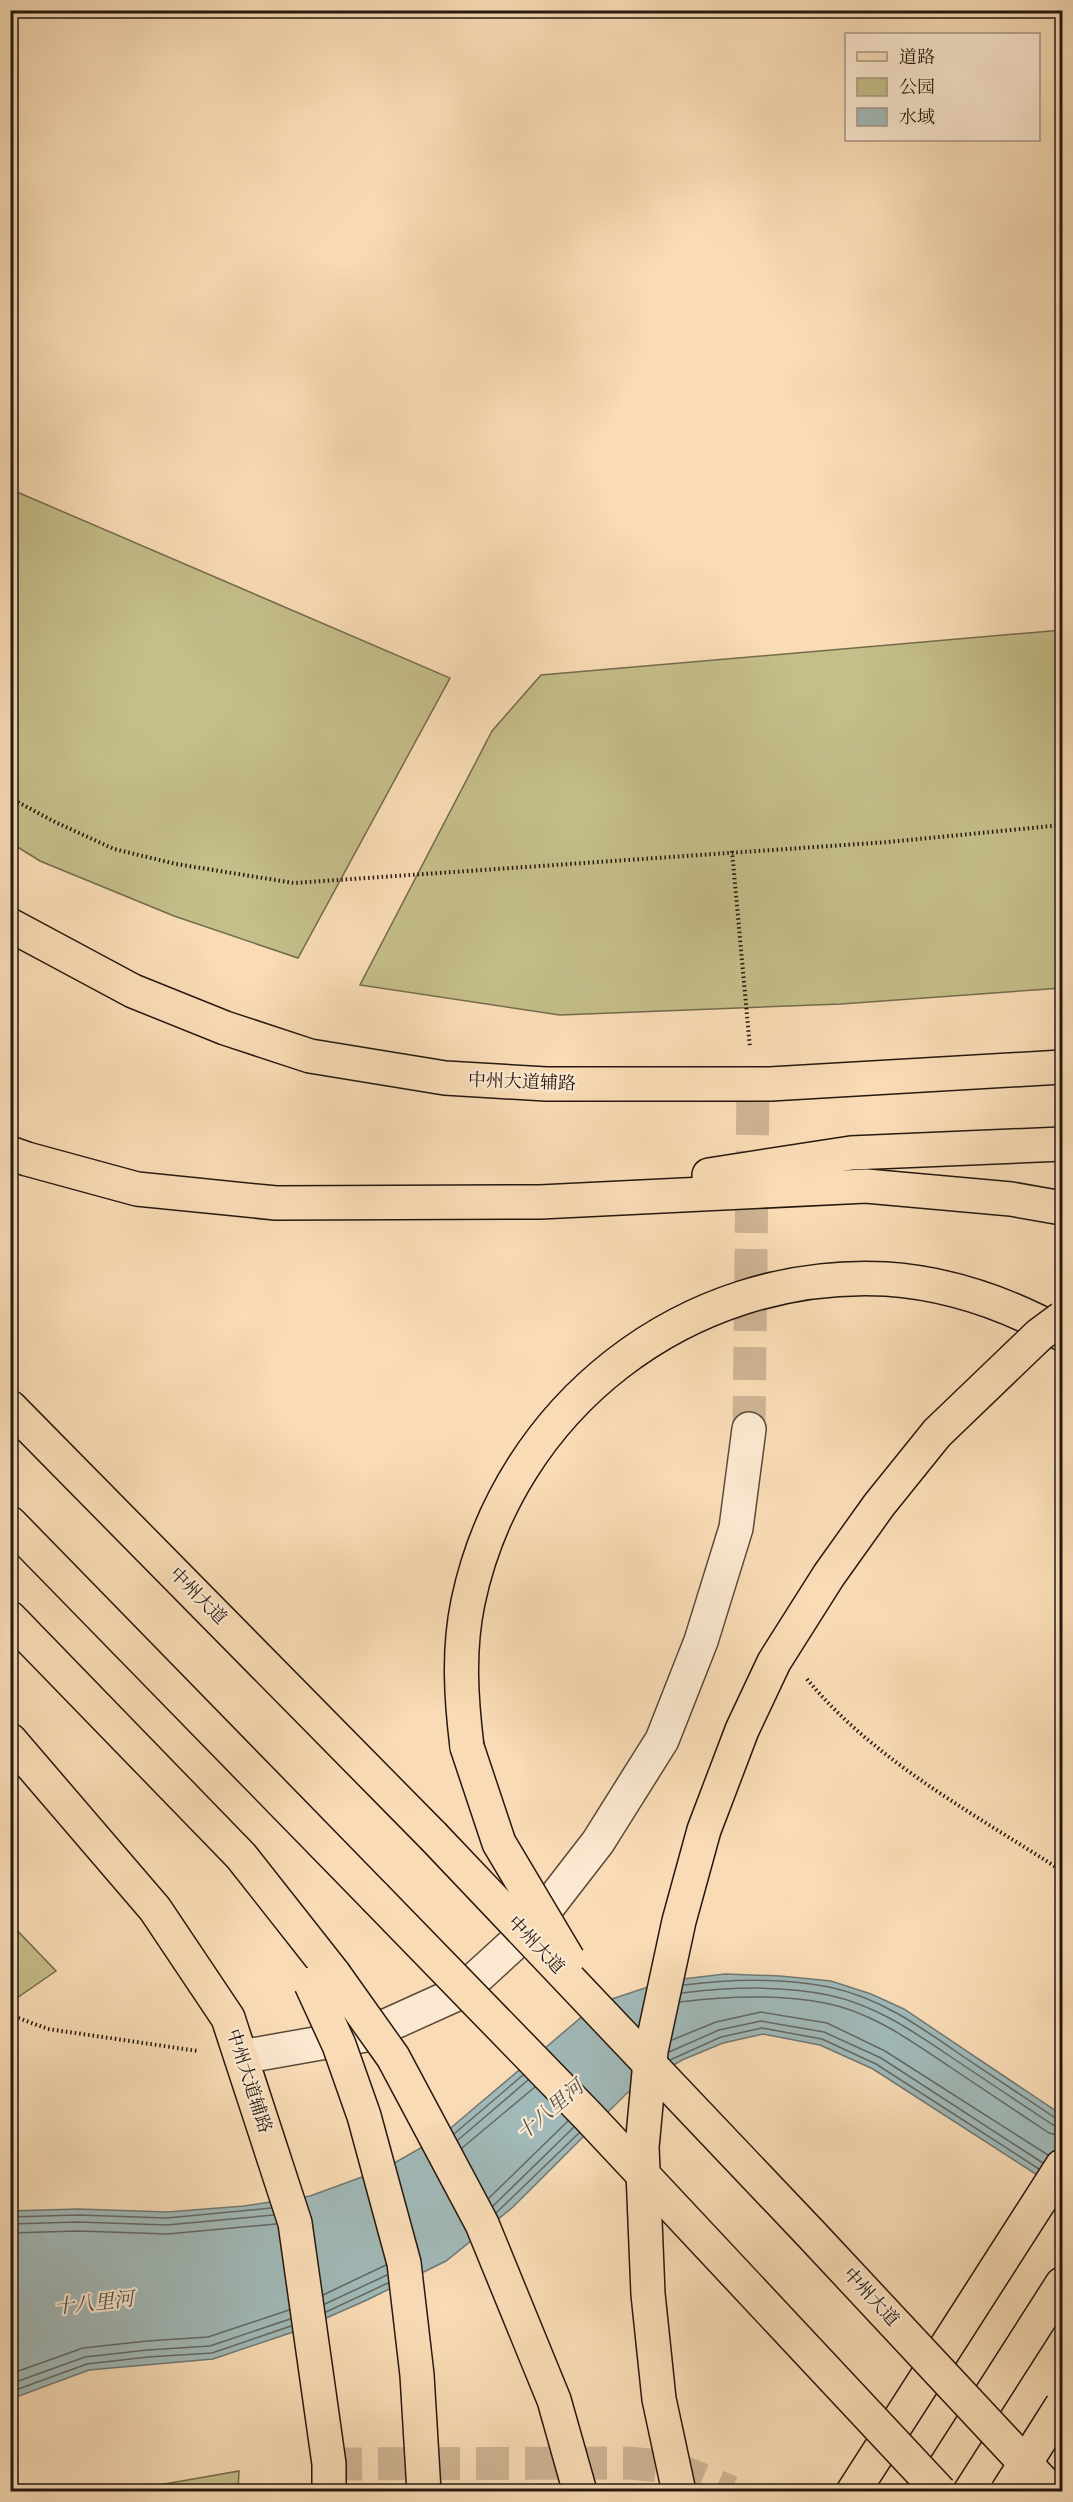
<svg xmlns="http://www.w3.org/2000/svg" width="1073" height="2502" viewBox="0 0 1073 2502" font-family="'IM FELL French Canon','Noto Serif SC',serif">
	<rect width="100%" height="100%" fill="#f9dcb6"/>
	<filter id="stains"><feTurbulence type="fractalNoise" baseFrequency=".00333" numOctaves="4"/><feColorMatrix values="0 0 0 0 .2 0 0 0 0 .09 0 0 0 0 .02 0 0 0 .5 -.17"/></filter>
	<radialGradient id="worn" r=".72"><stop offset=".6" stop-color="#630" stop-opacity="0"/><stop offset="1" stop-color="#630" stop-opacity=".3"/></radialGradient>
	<g fill="#c4be89" stroke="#746b4c" stroke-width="1.5">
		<polygon points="10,489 450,678 298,958 174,916 40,861 11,843"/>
		<polygon points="1062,630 1062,988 841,1004 560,1015 360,985 492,731 541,675"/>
		<polygon points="10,1923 56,1971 11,2002 10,2002"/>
		<polygon points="239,2471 238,2491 125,2491"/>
	</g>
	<polygon fill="#a1b9b8" stroke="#6f7974" stroke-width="1.5" points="725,1974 780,1976 831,1981 871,1994 904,2009 1062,2115 1062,2191 873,2069 820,2045 763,2034 723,2043 682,2060 627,2093 513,2207 446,2261 367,2300 299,2330 213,2359 89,2370 11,2399 10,2211 78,2209 167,2212 244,2206 310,2196 384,2169 440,2137 597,2004 666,1981"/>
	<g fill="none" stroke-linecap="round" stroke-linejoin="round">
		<g stroke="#636864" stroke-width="1.5">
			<path d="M 684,1985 C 731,1979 782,1978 829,1987 C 878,1997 918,2025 958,2053 C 991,2075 1024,2097 1057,2119 L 1062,2120"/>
			<path d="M 682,1993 C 730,1987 781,1985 828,1995 C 877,2005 917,2034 957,2061 C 989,2082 1021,2104 1053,2125 L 1062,2127"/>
			<path d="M 680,2002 C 728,1996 777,1994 825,2003 C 872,2012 911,2041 950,2067 C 983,2089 1016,2111 1049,2133 L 1062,2136"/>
			<polyline points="672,2040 716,2022 761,2012 827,2023 885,2051 1048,2155"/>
			<polyline points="669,2052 719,2030 761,2021 824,2032 881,2058 1043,2163"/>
			<polyline points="670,2060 721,2037 762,2028 822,2039 876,2064 1039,2169"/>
			<polyline points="454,2134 523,2075"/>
			<polyline points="458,2140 528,2080"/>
			<polyline points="462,2148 535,2087"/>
			<polyline points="489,2198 568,2121"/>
			<polyline points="493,2206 574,2127"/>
			<polyline points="496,2213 579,2133"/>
			<polyline points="10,2217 78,2215 167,2218 271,2208"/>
			<polyline points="10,2224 78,2222 167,2225 274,2215"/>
			<polyline points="10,2233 78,2231 168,2234 276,2224"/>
			<polyline points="323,2295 386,2265"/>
			<polyline points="325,2304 387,2275"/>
			<polyline points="326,2312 388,2283"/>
			<polyline points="10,2374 83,2348 147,2341 208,2337 289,2310"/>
			<polyline points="10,2384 85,2357 147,2350 210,2346 290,2319"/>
			<polyline points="10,2392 87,2364 148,2357 212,2353 291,2326"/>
		</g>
		<g stroke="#cfb595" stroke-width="33" stroke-dasharray="33 16" stroke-linecap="butt">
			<polyline points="749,1429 753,1084"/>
			<polyline points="329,2464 629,2463 671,2467 731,2492"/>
		</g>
		<g stroke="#5a4939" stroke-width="36">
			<polyline id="minor" points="241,2057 366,2035 461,1992 533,1926 598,1842 662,1740 701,1641 736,1528 749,1429"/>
		</g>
		<g stroke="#25180f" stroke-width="36">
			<g id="major">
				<polyline points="10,925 133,991 225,1028 310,1056 445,1078 546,1084 770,1084 1062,1067"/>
				<polyline points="10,1740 155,1909 228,2018 295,2223 329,2464 329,2492"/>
			</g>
		</g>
		<g stroke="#25180f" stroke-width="36">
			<g id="highway">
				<polyline points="10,1153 27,1159 137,1189 276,1203 540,1202 866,1186 1011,1199 1062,1208"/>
				<polyline points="709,1175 851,1153 1062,1144"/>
				<polyline points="10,1407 433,1836"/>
				<polyline points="10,1523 375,1897"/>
				<polyline points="10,1618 241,1856 334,1974"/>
				<path d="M 467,1747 C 461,1698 458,1650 468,1602 C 509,1407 686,1269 886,1279 C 948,1283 1008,1304 1062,1334"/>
				<polyline points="853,2492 1062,2166"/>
				<polyline points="929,2492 1062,2284"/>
			</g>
		</g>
		<g stroke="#25180f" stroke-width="4" stroke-dasharray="1.5 3" stroke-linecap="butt">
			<polyline points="10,798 55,822 114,849 176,864 294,883 888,842 1062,825"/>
			<polyline points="732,851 750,1048"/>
			<path d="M 807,1679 C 873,1760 976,1815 1062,1871"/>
			<polyline points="10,2015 48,2029 198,2051"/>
		</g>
		<use href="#minor" stroke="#fbe8d0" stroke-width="33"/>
		<use href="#major" stroke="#f9dcb6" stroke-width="33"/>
		<use href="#highway" stroke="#f9dcb6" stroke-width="33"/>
		<g stroke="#25180f" stroke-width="36" stroke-linecap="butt">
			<g id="highway-bridge">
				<polyline points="467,1747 499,1843 568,1959"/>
				<polyline points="433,1836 811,2234 1052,2492"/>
				<polyline points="375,1897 588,2116 940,2492"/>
				<polyline points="334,1974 393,2057 482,2224 554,2400 580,2492"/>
				<polyline points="311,1984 339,2045 364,2116 404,2263 417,2375 424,2492"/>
				<polyline points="679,2492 659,2399 648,2294 642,2147 651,2051 679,1921 704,1830 742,1730 774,1662 829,1575 879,1505 937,1433 1039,1335 1062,1318"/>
				<polyline points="1007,2492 1062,2405"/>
			</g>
		</g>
		<use href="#highway-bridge" stroke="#f9dcb6" stroke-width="33"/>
	</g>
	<g text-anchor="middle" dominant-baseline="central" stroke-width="4.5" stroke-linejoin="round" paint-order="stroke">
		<g font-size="18" fill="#25180f" stroke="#fbe8d0">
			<text transform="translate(522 1082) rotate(2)">中州大道辅路</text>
			<text transform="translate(198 1596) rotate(45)">中州大道</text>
			<text transform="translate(536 1945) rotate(46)">中州大道</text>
			<text transform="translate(249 2081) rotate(72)">中州大道辅路</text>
			<text transform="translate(871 2297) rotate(47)">中州大道</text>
		</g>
		<g font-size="20" font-style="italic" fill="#50504a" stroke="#fbe8d0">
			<text transform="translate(550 2110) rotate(-40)">十八里河</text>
			<text transform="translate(94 2303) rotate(-6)">十八里河</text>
		</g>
	</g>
	<rect width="1073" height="2502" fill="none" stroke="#f9dcb6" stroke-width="36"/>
	<rect x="12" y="12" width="1049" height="2478" fill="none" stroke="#25180f" stroke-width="3"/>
	<rect x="18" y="18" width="1037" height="2466" fill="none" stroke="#25180f" stroke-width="1.5"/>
	<rect x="845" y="33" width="195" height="108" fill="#fbe8d0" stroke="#a59583" stroke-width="1.5"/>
	<rect x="857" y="52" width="30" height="9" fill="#f9dcb6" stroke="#a59583" stroke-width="1.5"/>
	<text x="899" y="63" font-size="18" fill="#25180f">道路</text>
	<rect x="857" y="78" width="30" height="18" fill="#c4be89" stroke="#a59583" stroke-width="1.5"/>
	<text x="899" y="93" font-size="18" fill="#25180f">公园</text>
	<rect x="857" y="108" width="30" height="18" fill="#a1b9b8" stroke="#a59583" stroke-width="1.5"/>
	<text x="899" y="123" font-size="18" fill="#25180f">水域</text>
	<rect width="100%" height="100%" filter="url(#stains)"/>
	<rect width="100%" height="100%" fill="url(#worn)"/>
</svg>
